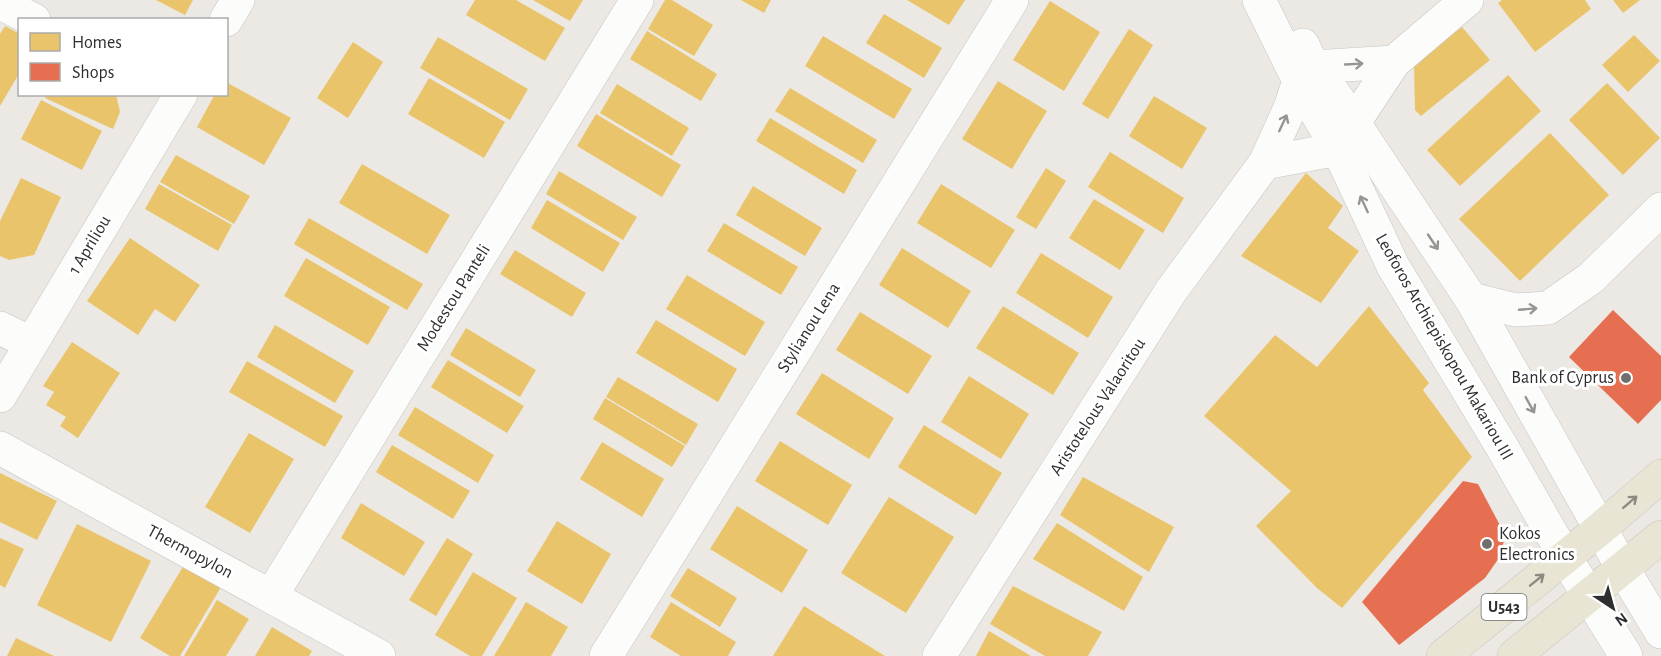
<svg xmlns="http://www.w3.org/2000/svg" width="1661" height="656" viewBox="0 0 1661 656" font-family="'Alegreya Sans',sans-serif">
	<rect width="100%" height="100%" fill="#ece9e4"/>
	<g fill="#e9c46a">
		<polygon points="156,0 193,0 185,15"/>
		<polygon points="475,0 516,0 565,28 545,61 466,15"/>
		<polygon points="533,0 583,0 570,21"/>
		<polygon points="665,0 672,0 713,25 694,56 648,29"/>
		<polygon points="741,0 771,0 764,13"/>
		<polygon points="907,0 965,0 949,25"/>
		<polygon points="1502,0 1585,0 1591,9 1535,52 1498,3"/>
		<polygon points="1613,0 1640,0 1623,13"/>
		<polygon points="1050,1 1100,32 1064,91 1013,60"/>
		<polygon points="884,14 942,48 924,78 866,43"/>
		<polygon points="5,26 20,34 20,72 0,106 0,34"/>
		<polygon points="1462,27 1490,60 1421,116 1415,110 1414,64"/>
		<polygon points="1129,29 1153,45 1108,119 1082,104"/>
		<polygon points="647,31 717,74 701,101 630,59"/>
		<polygon points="1634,35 1660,61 1628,92 1602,65"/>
		<polygon points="823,36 912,89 894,119 805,66"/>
		<polygon points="438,37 528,89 510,120 420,68"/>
		<polygon points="353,42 383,62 348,118 317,98"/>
		<polygon points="1508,75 1541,111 1460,186 1427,150"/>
		<polygon points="429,78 505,122 484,158 408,114"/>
		<polygon points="998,81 1047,111 1012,169 962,139"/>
		<polygon points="226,82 291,118 264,165 197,127 215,94 226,94"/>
		<polygon points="1607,83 1660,138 1623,175 1569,120"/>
		<polygon points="617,84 689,128 672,156 600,113"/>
		<polygon points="790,88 877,140 863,163 775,111"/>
		<polygon points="47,94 116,94 120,112 113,129 45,98"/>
		<polygon points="1154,96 1207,128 1182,169 1129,136"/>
		<polygon points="41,100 102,131 82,170 21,139"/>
		<polygon points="596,114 681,165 662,197 577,146"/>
		<polygon points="770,118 857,170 844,194 756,141"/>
		<polygon points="1550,133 1609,195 1520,281 1459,219"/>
		<polygon points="1110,152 1184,198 1163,233 1088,187"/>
		<polygon points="176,155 250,196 234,224 160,182"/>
		<polygon points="362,164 450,215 427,254 339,203"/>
		<polygon points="1046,168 1066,181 1036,229 1016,217"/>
		<polygon points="559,171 637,217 623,240 546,194"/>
		<polygon points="1306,173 1343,206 1328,228 1359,251 1321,303 1241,256"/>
		<polygon points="21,178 61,197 34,255 9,260 0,256 0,221"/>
		<polygon points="159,184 232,225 218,251 145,209"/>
		<polygon points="941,184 1015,230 991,268 917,223"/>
		<polygon points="753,186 822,228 805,256 736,215"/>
		<polygon points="1094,199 1145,230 1120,270 1069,238"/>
		<polygon points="547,200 620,243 603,272 531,228"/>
		<polygon points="309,218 423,284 407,310 294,244"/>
		<polygon points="724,223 798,267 781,295 707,251"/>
		<polygon points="130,238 200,285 175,322 155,309 138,335 87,301"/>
		<polygon points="902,248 971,291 948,328 879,285"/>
		<polygon points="515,250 586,293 572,317 500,274"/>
		<polygon points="1041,253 1113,297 1088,338 1016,293"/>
		<polygon points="306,258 390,307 368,345 284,296"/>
		<polygon points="687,275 765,322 745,356 666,309"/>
		<polygon points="1003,306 1079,353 1053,395 976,348"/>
		<polygon points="1369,306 1429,383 1423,390 1472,457 1342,608 1317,588 1256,526 1291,491 1204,416 1275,335 1317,367"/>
		<polygon points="860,312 932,356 908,394 836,350"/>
		<polygon points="656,320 737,369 718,402 636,353"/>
		<polygon points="275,325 354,371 335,403 257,357"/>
		<polygon points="466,328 536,370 520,397 450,355"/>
		<polygon points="72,342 120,373 78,438 60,426 66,417 46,405 54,392 43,386"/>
		<polygon points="448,360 524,406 507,433 431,387"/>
		<polygon points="247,361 343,416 325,447 229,392"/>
		<polygon points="822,373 894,418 869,459 796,414"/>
		<polygon points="969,376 1029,414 1001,459 941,422"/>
		<polygon points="618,377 698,424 686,445 606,397"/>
		<polygon points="605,398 685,446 672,467 593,419"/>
		<polygon points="415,407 494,455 478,483 398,435"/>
		<polygon points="924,425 1002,473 976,515 898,467"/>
		<polygon points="249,433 294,459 250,533 205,507"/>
		<polygon points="780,441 852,485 828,525 755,481"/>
		<polygon points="602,442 664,479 642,517 580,479"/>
		<polygon points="392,445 470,491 453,519 376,472"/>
		<polygon points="0,473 57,501 37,540 0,522"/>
		<polygon points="1083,477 1174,527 1149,572 1060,515"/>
		<polygon points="889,497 954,537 906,613 841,573"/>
		<polygon points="361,503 425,542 404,576 341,538"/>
		<polygon points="737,506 808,550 782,593 710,549"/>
		<polygon points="557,521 611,554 582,604 527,571"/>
		<polygon points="1057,523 1143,577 1124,611 1033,559"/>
		<polygon points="77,524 151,561 111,642 37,605"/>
		<polygon points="0,538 24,549 5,588 0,585"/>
		<polygon points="447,538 473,554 436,616 409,600"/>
		<polygon points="184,565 221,587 180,656 170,656 140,638"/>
		<polygon points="688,568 737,598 720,627 670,596"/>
		<polygon points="473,572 517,598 482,656 470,656 435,635"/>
		<polygon points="1013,586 1102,632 1088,656 1045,656 990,624"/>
		<polygon points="217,600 249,619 226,656 184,656"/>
		<polygon points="526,602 568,627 551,656 494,656"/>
		<polygon points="671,602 736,642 728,656 681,656 650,637"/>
		<polygon points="804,606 885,656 773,656"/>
		<polygon points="272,627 312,651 309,656 255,656"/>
		<polygon points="989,631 1031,656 976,656"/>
		<polygon points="16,638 54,656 7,656"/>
	</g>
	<g fill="#e76f51">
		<polygon points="1613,310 1661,356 1661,400 1638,424 1569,357"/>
		<polygon points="1463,481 1478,484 1503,531 1504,541 1499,558 1485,578 1399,645 1362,602"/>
	</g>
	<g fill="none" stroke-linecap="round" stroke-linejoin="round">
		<g stroke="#c6c5c5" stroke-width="34">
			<g id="minor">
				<polyline points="0,3 34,20"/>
				<polyline points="226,20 238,0"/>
				<polyline points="1313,67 1394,62"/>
				<polyline points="1353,124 1394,62 1467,0"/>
				<polyline points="1265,163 1338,149"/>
				<polyline points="1471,299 1516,310 1548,308 1591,278 1661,209"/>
				<polyline points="0,328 31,343"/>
				<polyline points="0,396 181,94"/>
				<polyline points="0,448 379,656"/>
				<polyline points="271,596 637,0"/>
				<polyline points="606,656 1012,0"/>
				<polyline points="939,656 1171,291 1265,163 1290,108 1299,81"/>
			</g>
		</g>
		<g stroke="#c6c5c5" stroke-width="34">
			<g id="secondary">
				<polyline points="1259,0 1306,95 1338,149 1393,266 1502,447 1565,557 1626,656"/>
				<polyline points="1303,45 1313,67 1335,95 1471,299 1623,569 1661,632"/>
			</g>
		</g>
		<g stroke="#c6c5c4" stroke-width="34">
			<g id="primary">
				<polyline points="1443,656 1600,529 1661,476"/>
				<polyline points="1514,656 1661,537"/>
			</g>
		</g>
		<use href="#minor" stroke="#fcfcfb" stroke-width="33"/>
		<use href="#secondary" stroke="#fcfcfb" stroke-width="33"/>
		<use href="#primary" stroke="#e9e5d5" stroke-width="33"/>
	</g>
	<defs><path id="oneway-shaft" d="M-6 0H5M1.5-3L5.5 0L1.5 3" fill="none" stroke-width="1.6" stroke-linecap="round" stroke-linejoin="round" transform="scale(1.5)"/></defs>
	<g stroke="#959594">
		<use href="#oneway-shaft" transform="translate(1354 64) rotate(-3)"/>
		<use href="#oneway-shaft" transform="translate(1283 123) rotate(-65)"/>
		<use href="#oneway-shaft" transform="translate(1364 204) rotate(-115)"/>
		<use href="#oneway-shaft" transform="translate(1433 242) rotate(56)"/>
		<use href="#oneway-shaft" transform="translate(1528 309) rotate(-5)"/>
		<use href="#oneway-shaft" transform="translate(1530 405) rotate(61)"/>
	</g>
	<g stroke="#8c8a82">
		<use href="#oneway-shaft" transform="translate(1630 502) rotate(-41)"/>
		<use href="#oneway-shaft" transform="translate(1537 580) rotate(-39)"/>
	</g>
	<g fill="#706f6e" stroke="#fff" stroke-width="2">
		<circle cx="1626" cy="378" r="6"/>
		<circle cx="1487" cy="544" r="6"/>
	</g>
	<g text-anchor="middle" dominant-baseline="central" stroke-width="6" stroke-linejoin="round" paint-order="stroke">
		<rect fill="#fff" stroke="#6d6d6d" stroke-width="1.5" x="1481.5" y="594" width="45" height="26" rx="4.5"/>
		<g font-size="16" font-weight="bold" fill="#2e2e2e">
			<text x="1504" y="607">U543</text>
		</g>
		<g font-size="18" fill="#2e2e2e" stroke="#fff">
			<text transform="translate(90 245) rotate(-59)">1 Apriliou</text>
			<text transform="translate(454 298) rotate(-58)">Modestou Panteli</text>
			<text transform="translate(809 328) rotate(-58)">Stylianou Lena</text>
			<text transform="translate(1444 347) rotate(60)">Leoforos Archiepiskopou Makariou III</text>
			<text transform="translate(1098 407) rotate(-57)">Aristotelous Valaoritou</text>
			<text transform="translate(190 552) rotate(28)">Thermopylon</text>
		</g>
		<g font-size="18" fill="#2e2e2e" stroke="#fff" text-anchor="end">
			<text x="1614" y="378">Bank of Cyprus</text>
			<text x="1499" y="534" text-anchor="start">Kokos<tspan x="1499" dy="21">Electronics</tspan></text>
		</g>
	</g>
	<rect x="18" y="18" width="210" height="78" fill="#ffffff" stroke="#ababab" stroke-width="1.5"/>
	<rect x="30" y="33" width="30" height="18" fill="#e9c46a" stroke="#ababab" stroke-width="1.5"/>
	<text x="72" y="48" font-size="18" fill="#2e2e2e">Homes</text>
	<rect x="30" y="63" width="30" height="18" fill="#e76f51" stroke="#ababab" stroke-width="1.5"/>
	<text x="72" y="78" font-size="18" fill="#2e2e2e">Shops</text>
	<g transform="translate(1613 608) rotate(144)" stroke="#ffffff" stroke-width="4.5" paint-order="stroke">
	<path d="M0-4.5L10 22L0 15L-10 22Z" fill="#2e2e2e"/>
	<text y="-9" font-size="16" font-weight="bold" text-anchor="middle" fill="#2e2e2e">N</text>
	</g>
</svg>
